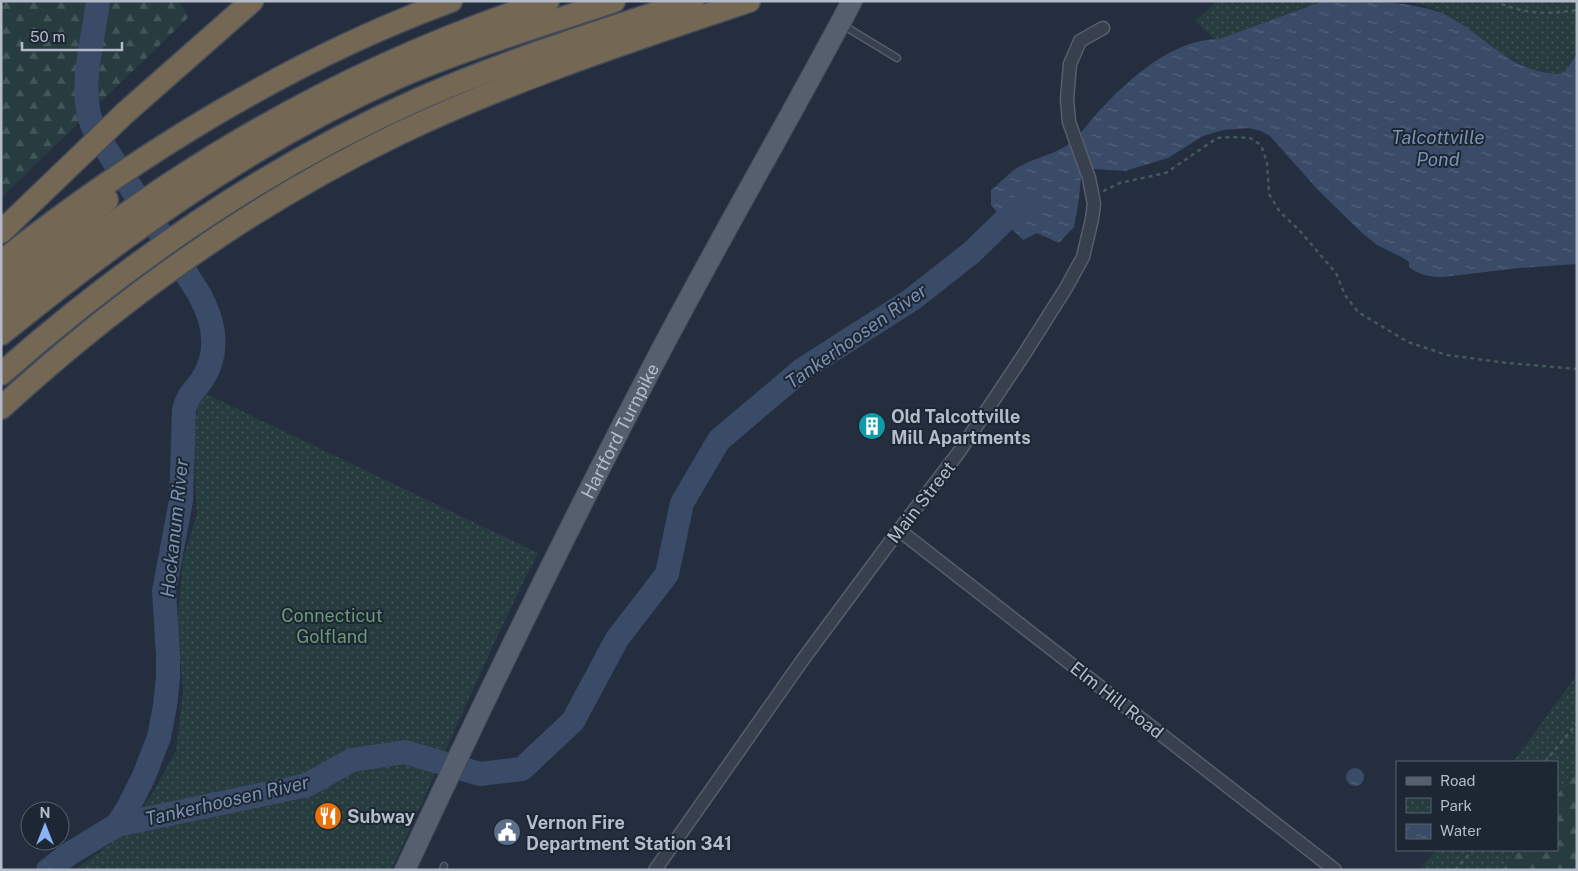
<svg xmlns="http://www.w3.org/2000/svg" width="1578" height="871" viewBox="0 0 1578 871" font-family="'Public Sans',sans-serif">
	<defs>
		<pattern id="forest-firs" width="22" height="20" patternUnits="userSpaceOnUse" patternTransform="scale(1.25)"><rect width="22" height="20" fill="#263c3f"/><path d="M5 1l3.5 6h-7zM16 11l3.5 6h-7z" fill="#435659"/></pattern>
		<pattern id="park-dots" width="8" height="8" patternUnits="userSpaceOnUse" patternTransform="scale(1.25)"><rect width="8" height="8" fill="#263c3f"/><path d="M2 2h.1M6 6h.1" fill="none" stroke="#435659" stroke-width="1.8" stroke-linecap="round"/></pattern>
		<pattern id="water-ripples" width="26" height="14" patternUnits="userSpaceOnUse" patternTransform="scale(1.25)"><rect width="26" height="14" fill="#394b67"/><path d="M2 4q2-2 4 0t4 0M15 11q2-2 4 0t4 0" fill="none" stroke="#53637b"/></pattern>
	</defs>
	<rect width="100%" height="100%" fill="#242e3e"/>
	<g fill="url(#forest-firs)">
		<polygon points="1,1 179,1 189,17 1,198"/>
		<polygon points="1577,768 1577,870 1502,870 1519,850 1557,850 1557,795"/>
	</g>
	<g fill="url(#park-dots)">
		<polygon points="1217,1 1324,1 1219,39 1214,39 1195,21"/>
		<path d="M 1408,1 L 1577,1 L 1577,54 L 1566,71 L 1563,74 C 1514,74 1484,35 1444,14 C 1433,8 1420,4 1408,1 Z"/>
		<path d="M 200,391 L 538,553 C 485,657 441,764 391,870 L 75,870 L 123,834 L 152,794 L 176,751 L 183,691 L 177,625 L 183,559 L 197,514 L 193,438 Z"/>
		<polygon points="1577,675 1577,768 1557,795 1557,762 1513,762"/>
		<polygon points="1436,850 1519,850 1502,870 1419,870"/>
	</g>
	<g fill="url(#water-ripples)">
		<path d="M 1324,1 C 1363,1 1406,0 1442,13 C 1468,25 1489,46 1513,61 C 1527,68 1547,76 1564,73 L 1577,54 L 1577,264 L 1519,268 L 1443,277 C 1430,277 1419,275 1409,267 L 1409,262 L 1405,259 L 1377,245 L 1361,232 L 1318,190 L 1270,136 L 1261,131 L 1249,128 L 1223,130 L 1203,136 L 1168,158 L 1125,171 L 1094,169 L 1081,176 L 1079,199 L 1074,227 L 1059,243 L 1037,233 L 1023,240 L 1004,221 L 991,205 L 991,190 C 999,184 1006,176 1014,170 C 1029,159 1050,156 1066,146 C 1080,136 1089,122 1100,110 C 1130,78 1173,39 1219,39 Z"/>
		<circle cx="1355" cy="777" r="9"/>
	</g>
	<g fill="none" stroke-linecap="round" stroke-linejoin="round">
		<g stroke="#394b67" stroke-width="24">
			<polyline points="117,825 307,785 352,760 405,752 480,774 522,769 573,721 617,639 667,574 682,503 719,440 803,369 911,300 971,253 1004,221 1029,201"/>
			<path d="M 48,870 L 69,854 L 117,825 L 127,810 L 144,776 L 159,737 L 165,706 L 168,678 L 168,656 L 164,591 L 181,501 L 184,410 C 187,396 194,391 202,380 C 221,351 214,320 198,292 L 97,135 C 75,97 93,43 98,1"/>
		</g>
		<g stroke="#565e6c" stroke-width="9">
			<g id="lane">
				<polyline points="841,24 897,58"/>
				<polyline points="443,870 444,866"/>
			</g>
		</g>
		<g stroke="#565e6c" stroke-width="15">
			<g id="street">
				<polyline points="899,530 1335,870"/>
				<polyline points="655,870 804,658 899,530 959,452 1023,356 1066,288 1083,257 1092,219 1094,204 1089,178 1069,122 1067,99 1070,64 1080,41 1103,28"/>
			</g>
		</g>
		<g stroke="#414957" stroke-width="22">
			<g id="primary">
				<path id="s1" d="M 405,870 C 486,696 570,524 659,354 C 721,236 789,120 852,1"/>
			</g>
		</g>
		<g stroke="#434b59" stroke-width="25">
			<g id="highway">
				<polyline points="1,232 125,113 252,1"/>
				<path d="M 1,262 C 133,157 292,59 451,1"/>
				<polyline points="1,287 107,200"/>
				<path d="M 1,311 C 57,265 114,220 174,181 C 290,105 416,44 548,1"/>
				<path d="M 1,334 C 127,232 253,141 403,75 C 472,46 543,25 614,1"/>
				<path d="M 1,374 C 127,263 266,167 419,99 C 508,60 601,31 693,1"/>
				<path d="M 1,408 C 119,300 253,204 398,134 C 511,80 630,41 749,1"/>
			</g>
		</g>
		<g stroke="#44595c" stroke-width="2.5" stroke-dasharray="4 4" stroke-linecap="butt">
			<path d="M 1494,1 C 1525,14 1543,15 1577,10"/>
			<polyline points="1104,192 1105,190 1120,183 1166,173 1217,138 1233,137 1250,138 1261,145 1267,162 1269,194 1280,212 1299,230 1336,273 1345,295 1358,312 1408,342 1447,355 1507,363 1577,369"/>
			<polyline points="1545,762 1577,723"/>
			<polyline points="44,861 51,870"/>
			<polyline points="1455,870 1473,850"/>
		</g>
		<use href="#lane" stroke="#38404e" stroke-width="6"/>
		<use href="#street" stroke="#38404e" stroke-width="12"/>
		<use href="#primary" stroke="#565f6e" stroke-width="20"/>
		<use href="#highway" stroke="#746855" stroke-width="22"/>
	</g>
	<defs>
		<g id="building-disc" transform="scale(1.4375)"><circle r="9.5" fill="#0f9aa8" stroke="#1d2633"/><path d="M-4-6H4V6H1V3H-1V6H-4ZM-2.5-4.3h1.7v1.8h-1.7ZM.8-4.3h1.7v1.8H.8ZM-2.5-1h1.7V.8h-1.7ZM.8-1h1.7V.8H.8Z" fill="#fff"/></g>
		<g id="restaurant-disc" transform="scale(1.4375)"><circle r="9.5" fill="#e8710a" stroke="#1d2633"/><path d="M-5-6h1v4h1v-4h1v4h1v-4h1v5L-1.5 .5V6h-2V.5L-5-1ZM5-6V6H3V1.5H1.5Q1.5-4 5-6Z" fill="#fff"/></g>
		<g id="civic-disc" transform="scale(1.4375)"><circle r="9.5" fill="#5c6f8a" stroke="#1d2633"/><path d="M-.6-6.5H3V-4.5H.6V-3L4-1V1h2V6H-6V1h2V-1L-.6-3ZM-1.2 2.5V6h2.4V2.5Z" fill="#fff"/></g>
	</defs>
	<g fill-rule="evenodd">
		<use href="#building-disc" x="872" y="426"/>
		<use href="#restaurant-disc" x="328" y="816"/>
		<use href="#civic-disc" x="507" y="832"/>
	</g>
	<g text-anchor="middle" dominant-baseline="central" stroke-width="4" stroke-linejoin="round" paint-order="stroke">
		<g font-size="18" font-weight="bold" fill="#b4bbc9" stroke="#1d2633" text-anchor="start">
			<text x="891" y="416">Old Talcottville<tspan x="891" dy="21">Mill Apartments</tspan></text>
			<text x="347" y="816">Subway</text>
			<text x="526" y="822">Vernon Fire<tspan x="526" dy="21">Department Station 341</tspan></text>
		</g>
		<g font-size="18" fill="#b4bbc9" stroke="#1d2633">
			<text stroke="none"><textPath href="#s1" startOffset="489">Hartford Turnpike</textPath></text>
			<text transform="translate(921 502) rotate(-52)">Main Street</text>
			<text transform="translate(1117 700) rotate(38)">Elm Hill Road</text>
		</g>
		<g font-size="18" fill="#6a9a76" stroke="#1d2633">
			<text x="332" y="615">Connecticut<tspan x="332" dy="21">Golfland</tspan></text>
		</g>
		<g font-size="19" font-style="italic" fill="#7b91b1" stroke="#1d2633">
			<text x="1438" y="137">Talcottville<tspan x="1438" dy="22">Pond</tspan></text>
			<text transform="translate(856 336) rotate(-35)">Tankerhoosen River</text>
			<text transform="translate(174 528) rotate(-84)">Hockanum River</text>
			<text transform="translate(227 800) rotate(-13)">Tankerhoosen River</text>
		</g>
	</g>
	<rect width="1578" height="871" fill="none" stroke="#b4bbc9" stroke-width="5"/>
	<rect x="1396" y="761" width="162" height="90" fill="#1d2633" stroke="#59626f"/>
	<rect x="1406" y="777" width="25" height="8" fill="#565f6e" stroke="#59626f"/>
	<text x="1440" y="786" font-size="15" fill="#b4bbc9">Road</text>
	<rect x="1406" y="798" width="25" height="15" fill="url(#park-dots)" stroke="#59626f"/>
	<text x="1440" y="811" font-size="15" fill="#b4bbc9">Park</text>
	<rect x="1406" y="824" width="25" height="15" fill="url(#water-ripples)" stroke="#59626f"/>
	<text x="1440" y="836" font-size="15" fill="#b4bbc9">Water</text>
	<g transform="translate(45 826)"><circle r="24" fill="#1d2633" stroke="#59626f"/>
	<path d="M0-4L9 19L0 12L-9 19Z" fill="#89b2f9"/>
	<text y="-8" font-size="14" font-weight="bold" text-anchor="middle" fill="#b4bbc9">N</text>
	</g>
	<path d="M22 42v8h100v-8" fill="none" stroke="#b4bbc9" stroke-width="2.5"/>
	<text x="30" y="42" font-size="15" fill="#b4bbc9" stroke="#1d2633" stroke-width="4" paint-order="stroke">50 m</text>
</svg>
